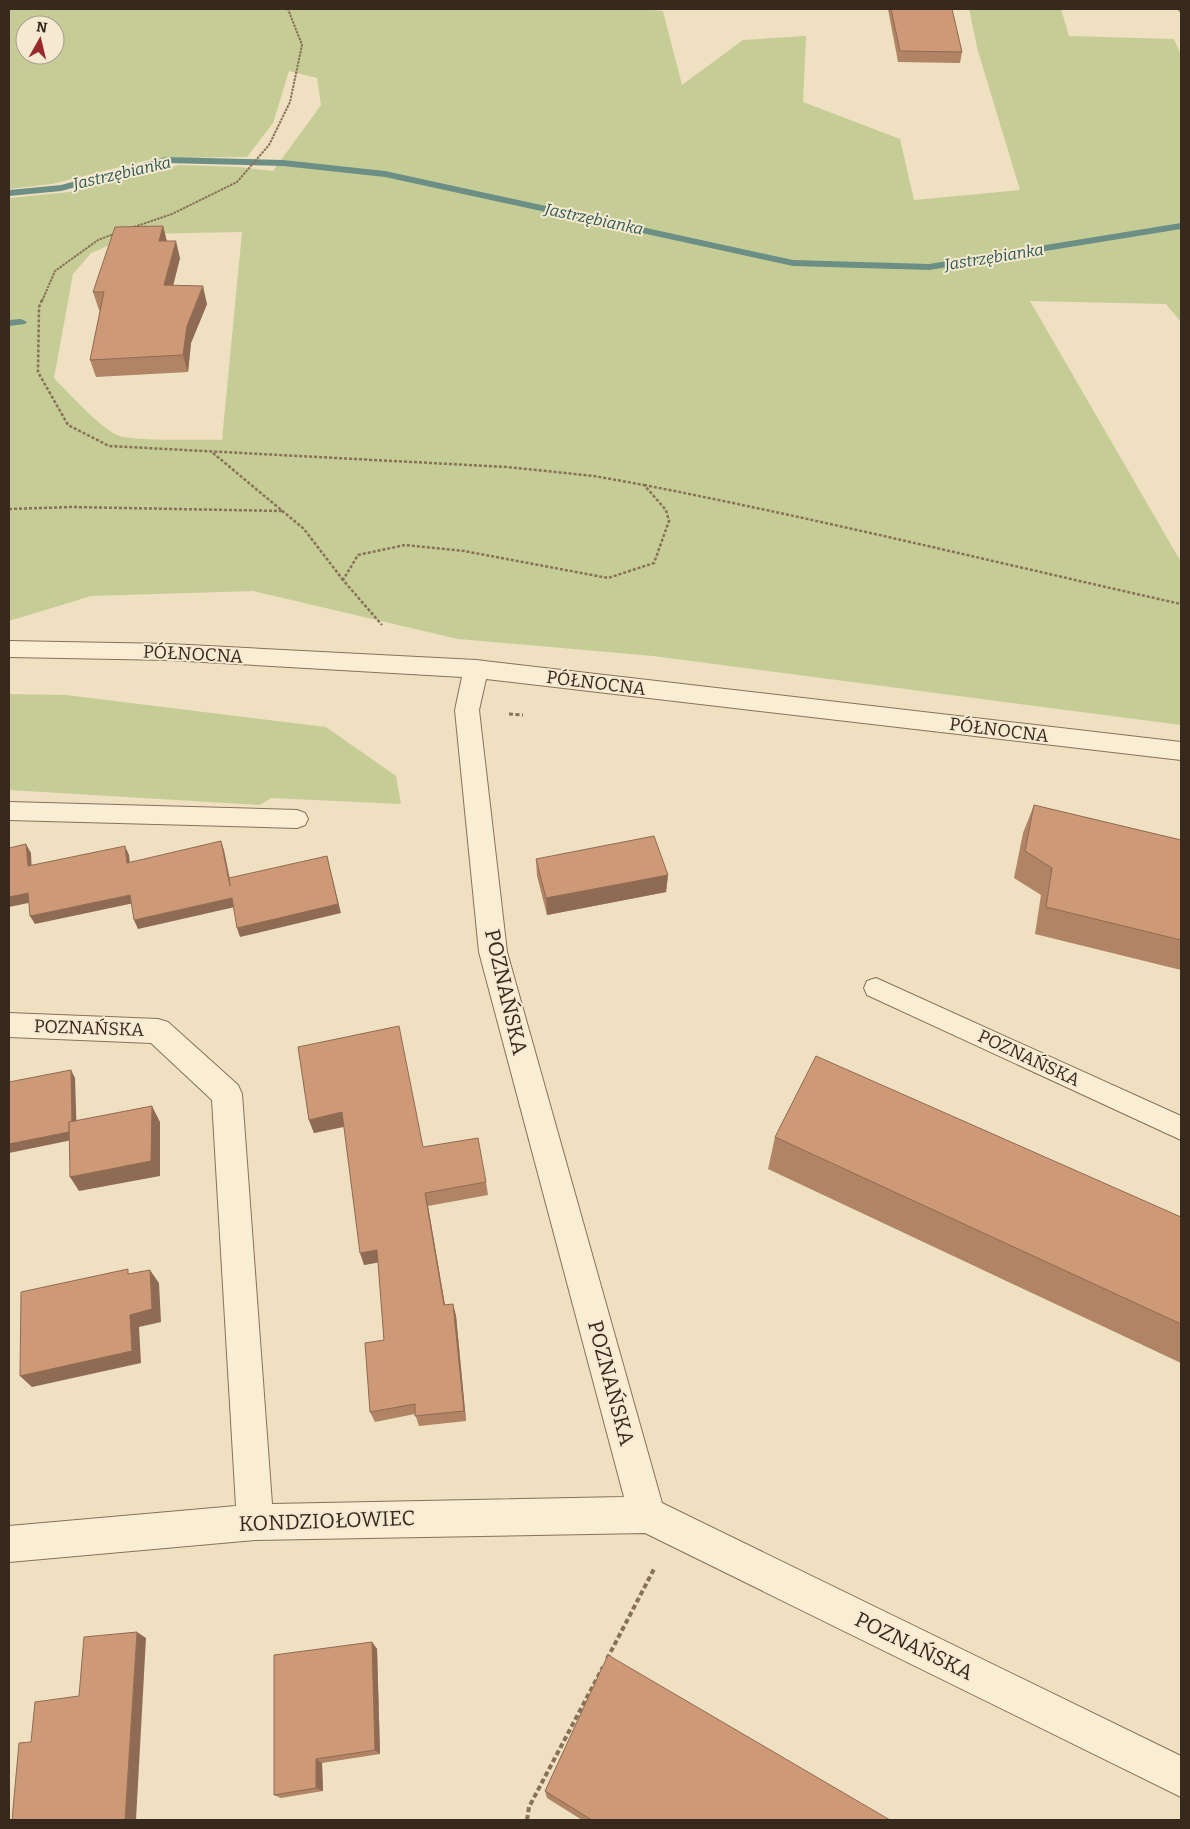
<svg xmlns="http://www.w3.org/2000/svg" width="1190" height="1829" viewBox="0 0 1190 1829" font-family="Bitter,serif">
	<rect width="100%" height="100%" fill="#eee0c1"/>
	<g fill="#c6cc95" fill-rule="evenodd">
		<path d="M 9,9 L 643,9 L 663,11 L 682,85 L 743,40 L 806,36 L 803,102 L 900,139 L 914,200 L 1020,190 L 978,51 L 969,9 L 1061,9 L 1069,36 L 1174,39 L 1181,55 L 1181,322 L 1166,304 L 1030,301 L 1181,562 L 1181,725 L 653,656 L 458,639 L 253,591 L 91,596 L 9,621 L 9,198 L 69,192 L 180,165 L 239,167 L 273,171 L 321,105 L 317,78 L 289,71 L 273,123 L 247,157 L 156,158 L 52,184 L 9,189 ZM 25,25 L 55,25 L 55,55 L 25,55 ZM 242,232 L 222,440 C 199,439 134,442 117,435 C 97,425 70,394 54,378 L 73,274 L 91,253 L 136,234 Z"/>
		<polygon points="9,694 66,695 326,727 396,776 401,804 271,798 260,805 9,790"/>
	</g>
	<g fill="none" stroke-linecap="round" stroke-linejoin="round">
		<g fill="#6b8e85" fill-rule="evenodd">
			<polygon points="166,157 283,160 385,171 793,260 929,264 1181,223 1181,229 929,270 793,266 385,177 283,166 166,163 61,191 9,196 9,190 61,185"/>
			<polygon points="21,319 27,322 25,324 9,326 9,320"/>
		</g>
		<g stroke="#887158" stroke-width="2">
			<g id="service">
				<polygon points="9,802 297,810 305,813 308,819 305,825 297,828 9,820"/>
				<polygon points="876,978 1181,1116 1181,1140 867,995 864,988 867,981"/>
			</g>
		</g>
		<g stroke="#887158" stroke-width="2">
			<polygon id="minor" points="9,641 169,644 476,660 1181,742 1181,760 486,679 479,710 507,952 662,1503 1181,1756 1181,1797 645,1533 255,1540 9,1562 9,1526 236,1506 212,1100 151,1043 9,1037 9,1013 158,1019 168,1022 238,1085 242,1094 272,1504 624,1497 479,952 455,710 462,677 169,660 9,657"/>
		</g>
		<g stroke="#887158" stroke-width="2" stroke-dasharray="2.5 1" stroke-linecap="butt">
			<polyline points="134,227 172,214 237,182 269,145 290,102 302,45 288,9"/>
			<polyline points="42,301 55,271 98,240 114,234"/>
		</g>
		<g stroke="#887158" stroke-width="2.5" stroke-dasharray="3 2" stroke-linecap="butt">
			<polyline points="42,300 39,307 38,372 68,425 109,446 507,467 594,476 644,485 666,510 669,521 654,563 608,578 464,551 405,545 358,555 343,580 382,625"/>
			<polyline points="213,453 304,529 343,580"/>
			<path d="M 644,485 C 824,520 1002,564 1181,604"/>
			<polyline points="9,509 72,507 282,511"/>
		</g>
		<polyline stroke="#887158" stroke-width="3" stroke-dasharray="4 2.5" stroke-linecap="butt" points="509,714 523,715"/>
		<g stroke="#887158" stroke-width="4" stroke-dasharray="5 3" stroke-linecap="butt">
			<polyline points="607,1659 654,1569"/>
			<polyline points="527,1820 529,1807 603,1667"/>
		</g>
		<use href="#service" fill="#f9edd4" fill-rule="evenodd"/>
		<use href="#minor" fill="#f9edd4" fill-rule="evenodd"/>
	</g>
	<g fill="#b08465">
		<polygon points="888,9 952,9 962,52 960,63 898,62"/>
		<polygon points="1178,9 1181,9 1181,12 1179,12"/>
		<polygon points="163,226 167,241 180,258 173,285 207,304 191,343 188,372 96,377 90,360 100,310 99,310 93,292"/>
		<polygon points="1034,805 1181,840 1181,970 1035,934 1041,895 1014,878 1023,833"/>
		<polygon points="536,859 668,875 666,892 547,915 537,876"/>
		<polygon points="298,1047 423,1147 486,1182 488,1195 428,1206 445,1305 453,1304 456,1316 466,1421 419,1426 415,1414 375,1422 370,1412 384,1340 378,1262 364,1265 344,1127 314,1133 309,1120"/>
		<polygon points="775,1137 1181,1217 1181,1363 768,1169"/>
		<polygon points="372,1642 377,1649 380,1754 322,1763 323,1791 281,1798 274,1795"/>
		<polygon points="545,1791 890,1820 582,1820 547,1798"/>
	</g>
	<g fill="#906b53">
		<polygon points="163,226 167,243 159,241"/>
		<polygon points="176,241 180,258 169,302 164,285"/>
		<polygon points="203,286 207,304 191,343 188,372 183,355 187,326"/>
		<polygon points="221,841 224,850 233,894 230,886"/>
		<polygon points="26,844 31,853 32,875 28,866"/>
		<polygon points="125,846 129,855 131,872 127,863"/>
		<polygon points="327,856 341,913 240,937 237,928"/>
		<polygon points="668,875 666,892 547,915 546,898"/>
		<polygon points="28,893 33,902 9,907 9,897"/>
		<polygon points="130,895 134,903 35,924 30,916"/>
		<polygon points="232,898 235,907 138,929 134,920"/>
		<polygon points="71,1070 75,1078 77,1139 9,1153 9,1144"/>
		<polygon points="152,1106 160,1122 160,1176 79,1191 70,1177"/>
		<polygon points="342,1112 346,1126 314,1133 309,1120"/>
		<polygon points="425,1193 428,1206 447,1317 444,1305"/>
		<polygon points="377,1250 381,1262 364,1265 360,1253"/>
		<polygon points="150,1270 159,1283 161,1322 139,1327 141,1363 32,1387 20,1376 130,1315"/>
		<polygon points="453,1304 456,1316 466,1421 464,1411"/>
		<polygon points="137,1632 146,1638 136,1820 125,1820"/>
		<polygon points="372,1642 377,1649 380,1754 375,1750"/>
		<polygon points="316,1759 322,1763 323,1791 316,1788"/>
	</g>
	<g fill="#cd9976" stroke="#906b53">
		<polygon points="891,9 952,9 962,52 900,51"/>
		<polygon points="163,226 159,241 176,241 164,285 203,286 187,326 183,355 90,360 104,292 93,292 115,227"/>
		<polygon points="1034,805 1181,840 1181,940 1046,907 1052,868 1025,851"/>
		<polygon points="654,836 668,875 546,898 536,859"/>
		<polygon points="221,841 230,886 229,878 327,856 338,904 237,928 232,898 134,920 130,895 30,916 28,893 9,897 9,848 26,844 28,866 125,846 127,863"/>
		<polygon points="399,1026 423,1147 478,1138 486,1182 425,1193 444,1305 453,1304 464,1411 415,1416 415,1404 370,1412 365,1343 384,1340 377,1250 360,1253 342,1112 309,1120 298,1047"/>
		<polygon points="816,1056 1181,1217 1181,1324 775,1137"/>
		<polygon points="71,1070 72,1122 69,1122 69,1132 9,1144 9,1082"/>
		<polygon points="152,1106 151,1161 70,1177 69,1122"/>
		<polygon points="128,1269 128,1274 150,1270 152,1309 130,1315 132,1351 20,1376 21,1292"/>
		<polygon points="137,1632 125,1820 12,1820 19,1743 31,1742 35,1702 79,1696 84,1637"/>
		<polygon points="372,1642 375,1750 316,1759 316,1788 274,1795 274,1655"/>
		<polygon points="608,1655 890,1820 592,1820 545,1791"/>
	</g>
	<g text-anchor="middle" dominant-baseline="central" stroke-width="4" stroke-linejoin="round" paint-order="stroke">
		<g font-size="16" font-style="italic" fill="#2c5754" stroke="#f5ead1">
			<text transform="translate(122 173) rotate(-13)">Jastrzębianka</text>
			<text transform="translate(594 219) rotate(12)">Jastrzębianka</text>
			<text transform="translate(994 257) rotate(-9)">Jastrzębianka</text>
		</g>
		<g font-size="18" fill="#37291d" stroke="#f5ead1">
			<text transform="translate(193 654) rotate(3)">PÓŁNOCNA</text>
			<text transform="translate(596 683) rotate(7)">PÓŁNOCNA</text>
			<text transform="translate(999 730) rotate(7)">PÓŁNOCNA</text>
			<text transform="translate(89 1028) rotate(2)">POZNAŃSKA</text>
			<text transform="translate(1029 1058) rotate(25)">POZNAŃSKA</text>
		</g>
		<g font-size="21" fill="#37291d" stroke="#f5ead1">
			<text transform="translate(506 992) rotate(77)">POZNAŃSKA</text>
			<text transform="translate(611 1383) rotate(75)">POZNAŃSKA</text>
			<text transform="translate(327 1521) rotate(-2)">KONDZIOŁOWIEC</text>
			<text transform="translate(914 1646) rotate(26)">POZNAŃSKA</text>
		</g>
	</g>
	<rect width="1190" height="1829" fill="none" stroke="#37291d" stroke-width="20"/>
	<g transform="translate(40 40) rotate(8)"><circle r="24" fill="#f5ead1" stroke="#a99d89"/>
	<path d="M0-4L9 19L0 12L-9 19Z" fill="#97282b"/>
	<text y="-8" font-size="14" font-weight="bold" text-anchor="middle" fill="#37291d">N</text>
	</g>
</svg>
